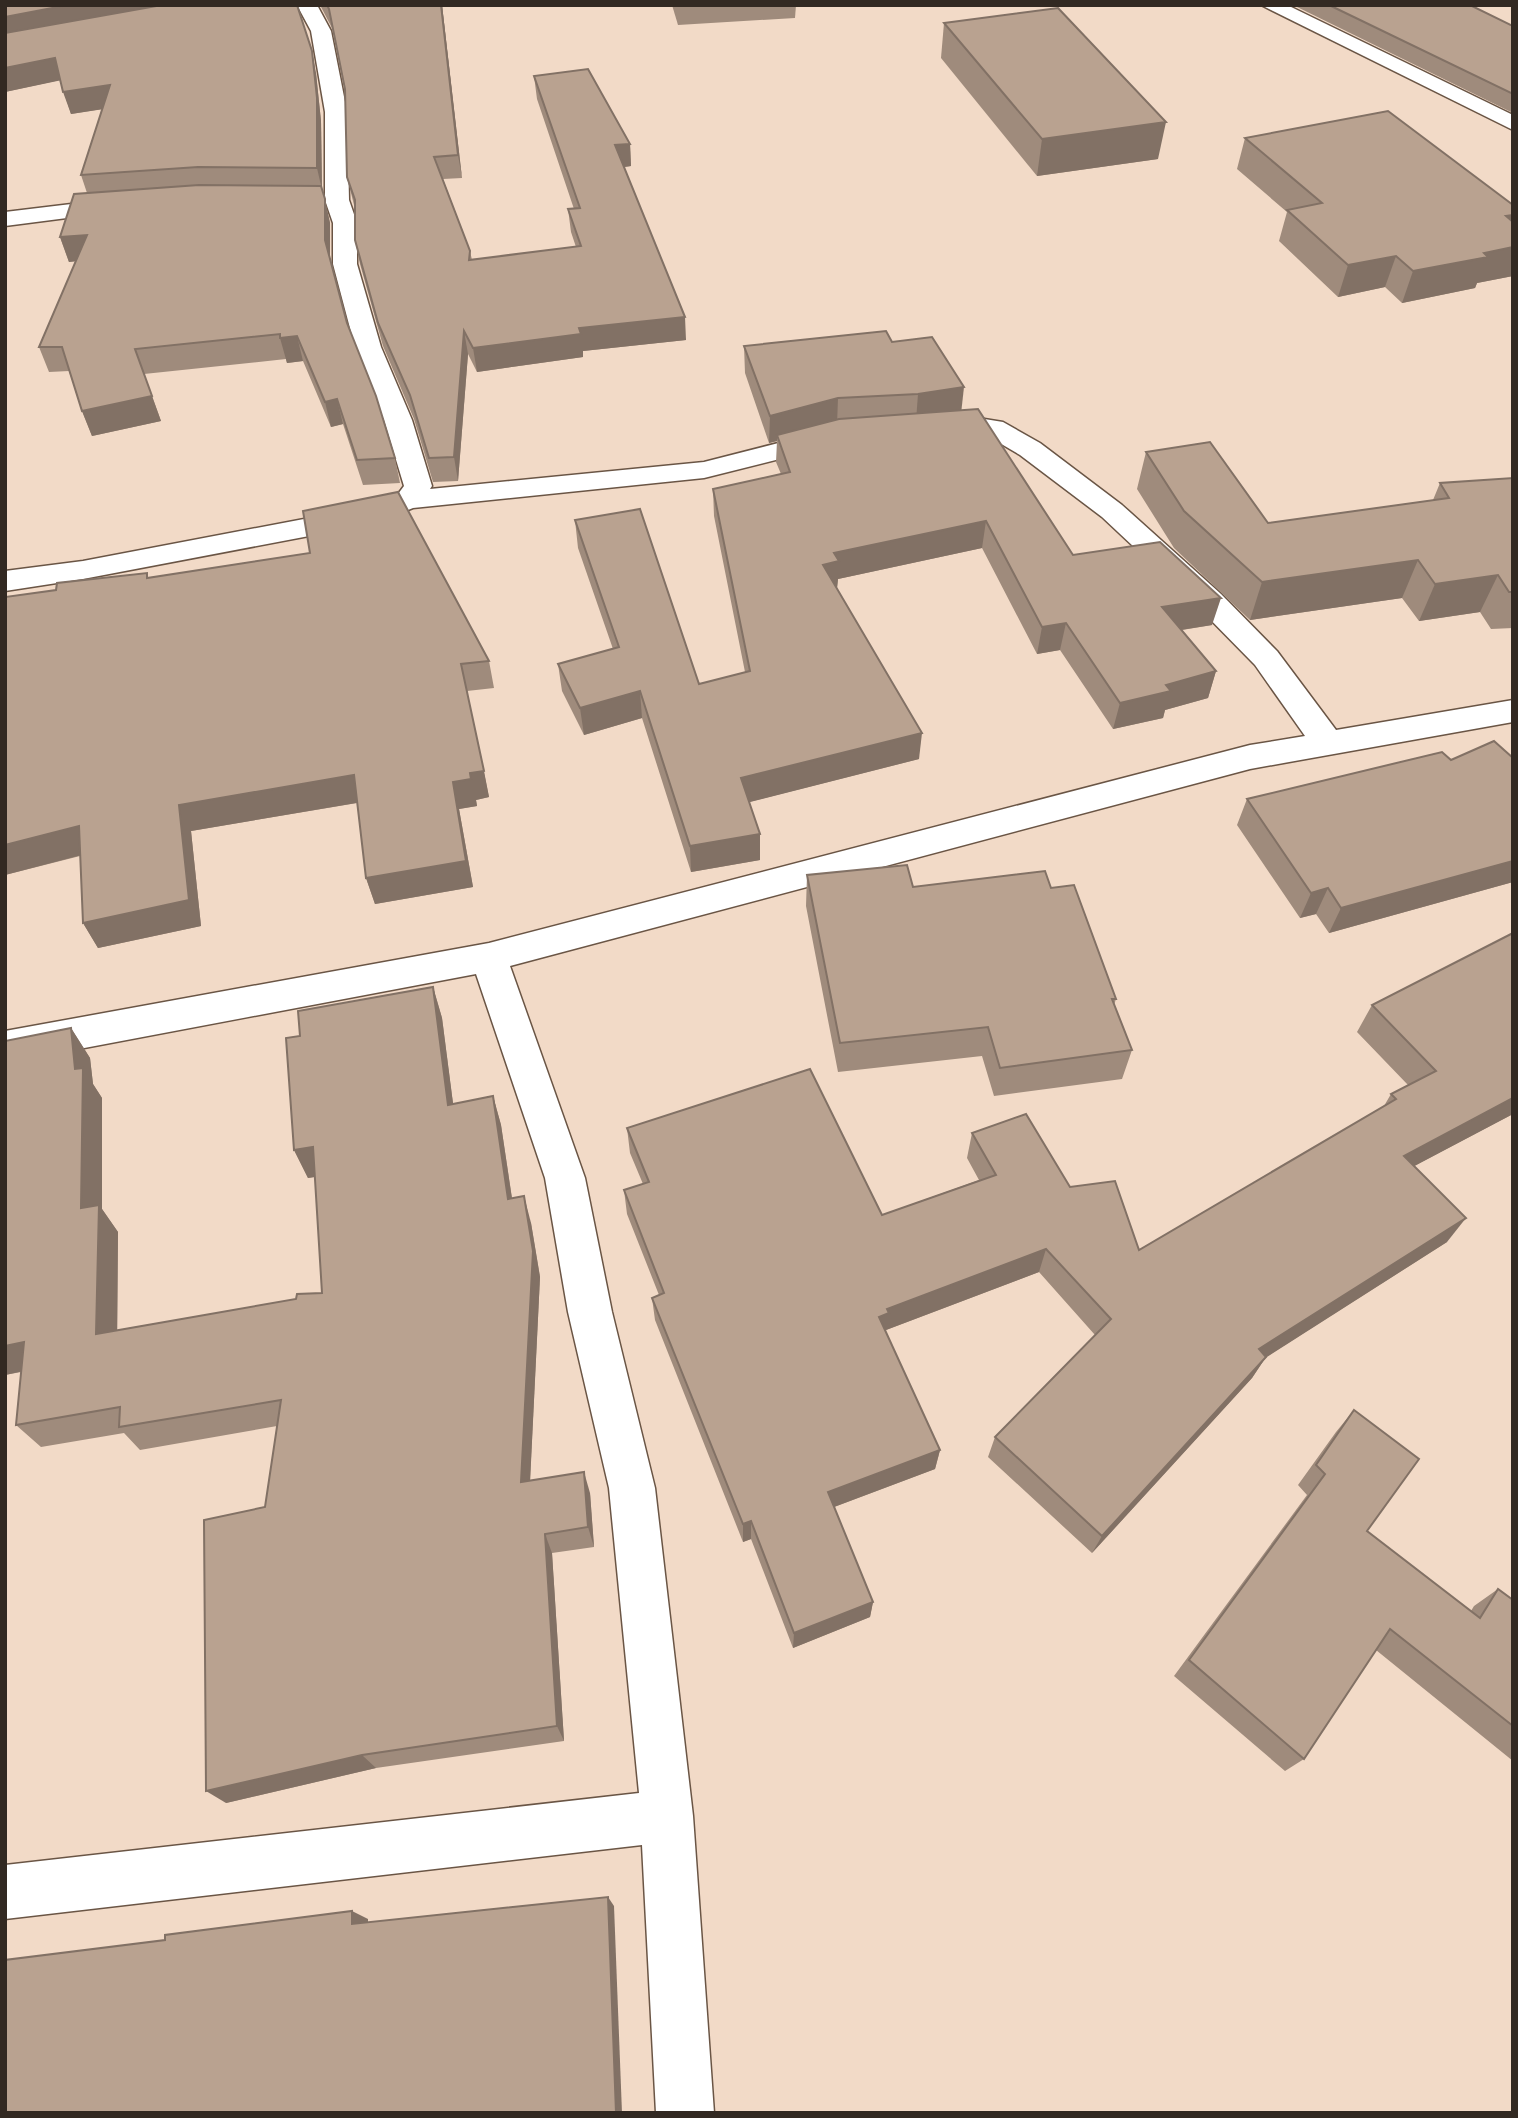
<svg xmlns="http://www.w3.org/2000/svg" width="1518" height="2118" viewBox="0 0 1518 2118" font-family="'PT Sans',sans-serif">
	<rect width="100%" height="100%" fill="#f2dac7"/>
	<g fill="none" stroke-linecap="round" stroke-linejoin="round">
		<g stroke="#6a5545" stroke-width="3">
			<g id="minor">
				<polygon points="297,5 317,5 331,31 347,112 349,200 357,223 357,264 381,347 412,420 432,486 430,489 704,462 829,430 839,432 843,438 839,444 704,478 413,508 383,520 346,529 83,579 5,591 5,571 83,561 346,511 398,494 404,486 384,420 355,347 333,264 333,223 325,200 325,112 311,31"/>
				<polygon points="1261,5 1287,5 1513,115 1513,130"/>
				<polygon points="121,198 129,200 133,205 129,210 5,226 5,212"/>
				<polygon points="966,416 1003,422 1040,443 1122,505 1221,594 1277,651 1336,730 1513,700 1513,722 1250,769 510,966 585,1178 612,1312 655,1488 693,1816 714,2113 656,2113 642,1845 5,1919 5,1865 639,1793 609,1488 568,1312 545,1178 476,974 5,1063 5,1031 489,943 1250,745 1305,736 1255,665 1199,608 1102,517 1020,455 986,435 966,432 937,436 927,434 923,428 927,422"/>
			</g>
		</g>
		<use href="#minor" fill="#fff" fill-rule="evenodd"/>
	</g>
	<g fill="#9f8b7c">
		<polygon points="5,5 316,73 321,121 322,190 330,223 330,262 347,323 395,458 400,483 363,485 343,424 331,427 303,361 287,363 286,359 144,374 161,421 92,436 82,411 69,371 49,372 39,347 76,261 69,262 60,237 87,193 81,175 102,109 71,114 60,80 5,92"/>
		<polygon points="320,5 442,5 462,178 443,179 470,251 472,260 576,247 571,232 568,209 574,209 537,99 534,76 630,144 631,166 624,167 686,340 583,351 583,357 477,372 468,354 458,481 433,482 414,419 383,346 360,264 355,240 355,209 347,177 345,89 333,30"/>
		<polygon points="672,5 796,5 795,18 678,25"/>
		<polygon points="1293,5 1470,5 1513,26 1513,113"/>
		<polygon points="944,23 1158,159 1037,176 941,58"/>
		<polygon points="1245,138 1513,205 1513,276 1477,283 1475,288 1402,303 1385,287 1338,297 1279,241 1287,212 1237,169"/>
		<polygon points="892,342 961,410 1073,555 1212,625 1182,630 1216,671 1208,698 1165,710 1163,718 1113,729 1060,650 1037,654 982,548 838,579 837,588 919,759 749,802 760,860 691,872 642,718 584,735 562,691 558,664 613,649 578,548 575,520 699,684 745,672 714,516 713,489 781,474 776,462 777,441 769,443 745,373 744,346"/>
		<polygon points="1146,452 1268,523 1433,500 1440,483 1513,478 1513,628 1491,629 1480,612 1419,621 1402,598 1250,620 1174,548 1137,489"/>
		<polygon points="149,577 489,661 494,688 467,691 489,797 476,800 477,806 459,809 473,887 375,904 366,878 357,803 191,831 201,926 98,948 83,923 80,856 5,875"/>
		<polygon points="1513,758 1513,882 1329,933 1316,914 1300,918 1237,825 1247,799 1451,760"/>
		<polygon points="807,875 913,887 1051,888 1116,999 1114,1005 1132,1050 1122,1079 994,1096 982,1056 838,1072 806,906"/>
		<polygon points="1513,933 1513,1114 1414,1166 1447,1242 1266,1357 1252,1378 1092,1553 988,1457 995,1437 1095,1335 1039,1272 886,1330 886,1332 940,1450 935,1469 834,1507 873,1602 870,1617 793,1648 751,1539 743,1542 655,1320 652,1298 659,1295 627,1214 624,1190 643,1184 630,1153 627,1128 882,1215 979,1180 967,1158 972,1133 1070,1187 1139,1250 1384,1106 1391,1094 1408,1085 1357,1032 1372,1005"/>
		<polygon points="433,987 442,1018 453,1104 493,1096 501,1125 512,1198 531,1223 540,1277 530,1480 590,1493 594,1547 552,1553 564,1741 376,1768 226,1803 265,1507 277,1426 140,1450 124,1433 41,1447 16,1425 21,1372 5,1375 71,1028 90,1058 93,1084 102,1098 102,1209 118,1232 117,1330 296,1299 322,1293 315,1177 308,1178 294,1150 300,1036"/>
		<polygon points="1354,1410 1367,1531 1471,1611 1474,1606 1498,1589 1513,1600 1513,1761 1376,1650 1304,1759 1285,1771 1174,1676 1307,1495 1298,1485 1336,1432"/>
	</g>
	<g fill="#827165">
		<polygon points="68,5 189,5 5,40 5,17"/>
		<polygon points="441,5 442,5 462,178 458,155"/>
		<polygon points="312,51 316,73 321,121 322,190 317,168"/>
		<polygon points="55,58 62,80 5,92 5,68"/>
		<polygon points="110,85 117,107 71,114 63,92"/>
		<polygon points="1166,122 1158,159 1037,176 1042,139"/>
		<polygon points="630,144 631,166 617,168 615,145"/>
		<polygon points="325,199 330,223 330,265 325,240"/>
		<polygon points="1513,215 1513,238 1506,216"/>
		<polygon points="87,235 96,259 69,262 60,237"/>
		<polygon points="1513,247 1513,276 1477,283 1475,288 1402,303 1413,271 1484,253"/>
		<polygon points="1396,256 1385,287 1338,297 1348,265"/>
		<polygon points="685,317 686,340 583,351 583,357 477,372 473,348 579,328"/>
		<polygon points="464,331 468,354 458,481 454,457"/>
		<polygon points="297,336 303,361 287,363 280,338"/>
		<polygon points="964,387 961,414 916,421 918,394"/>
		<polygon points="152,396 161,421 92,436 82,411"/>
		<polygon points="838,398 837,425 777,435 777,441 769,443 770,416"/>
		<polygon points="337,399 343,424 331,427 325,402"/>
		<polygon points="986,521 982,548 838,579 837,588 822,592 823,565 834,553"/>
		<polygon points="1418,560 1402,598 1250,620 1262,582"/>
		<polygon points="1498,575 1480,612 1419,621 1435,584"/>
		<polygon points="1221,598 1212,625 1155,634 1162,607"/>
		<polygon points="1066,623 1060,650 1037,654 1042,627"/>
		<polygon points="1216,671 1208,698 1165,710 1163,718 1113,729 1120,703 1166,685"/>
		<polygon points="640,691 642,718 584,735 580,708"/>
		<polygon points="922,733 919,759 742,804 741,778"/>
		<polygon points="484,771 489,797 476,800 477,806 459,809 473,887 375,904 366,878 453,782 470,773"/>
		<polygon points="354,775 362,802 191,831 201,926 98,948 83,923 179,805"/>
		<polygon points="79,826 93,852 5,875 5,845"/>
		<polygon points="760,834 760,860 691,872 690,846"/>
		<polygon points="1513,861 1513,882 1329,933 1341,908"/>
		<polygon points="1328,888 1316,914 1300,918 1311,893"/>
		<polygon points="433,987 442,1018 457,1134 448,1105"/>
		<polygon points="71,1028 90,1058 93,1084 102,1098 102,1209 118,1232 117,1358 96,1334 81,1208 75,1069"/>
		<polygon points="493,1096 501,1125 516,1226 508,1199"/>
		<polygon points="1513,1098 1513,1114 1388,1180 1404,1156"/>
		<polygon points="313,1147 326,1175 308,1178 294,1150"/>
		<polygon points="524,1196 531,1223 540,1277 529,1503 521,1482"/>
		<polygon points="1466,1218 1447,1242 1245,1371 1259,1349"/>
		<polygon points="1046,1249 1039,1272 886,1330 885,1335 879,1317 887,1309"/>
		<polygon points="24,1342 47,1366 5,1375 5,1346"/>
		<polygon points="1266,1357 1252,1378 1092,1553 1102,1536"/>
		<polygon points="940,1450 935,1469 826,1510 828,1492"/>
		<polygon points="584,1472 590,1493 594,1547 588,1527"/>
		<polygon points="751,1521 751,1539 743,1542 743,1524"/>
		<polygon points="545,1534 552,1553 564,1741 557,1726"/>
		<polygon points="873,1602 870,1617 793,1648 794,1633"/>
		<polygon points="362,1755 376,1768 226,1803 206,1791"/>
		<polygon points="608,1897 614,1906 622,2113 616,2113"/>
		<polygon points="352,1911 368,1919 368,1932 352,1924"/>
	</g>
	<g fill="#b9a290" stroke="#827165" stroke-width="2">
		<polygon points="5,5 68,5 5,17"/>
		<polygon points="162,5 297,5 312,51 317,98 317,168 198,167 81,175 110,85 63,92 55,58 5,68 5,33"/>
		<polygon points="327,5 441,5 458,155 434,157 470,251 469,260 581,246 568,209 580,208 534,76 588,69 630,144 615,145 685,317 579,328 581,334 473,348 464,331 454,457 429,458 410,395 378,323 355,240 355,200 347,177 345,89 329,9"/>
		<polygon points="1329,5 1470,5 1513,26 1513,94"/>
		<polygon points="1058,8 1166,122 1042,139 944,23"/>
		<polygon points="1388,111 1513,205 1513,215 1506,216 1513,222 1513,247 1484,253 1488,257 1413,271 1396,256 1348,265 1287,210 1322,203 1245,138"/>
		<polygon points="199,185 321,186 325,199 325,240 347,323 376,396 395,458 357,460 337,399 325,402 297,336 280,338 280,334 135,349 152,396 82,411 62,347 39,347 87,235 60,237 74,194"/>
		<polygon points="886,331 892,342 932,337 964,387 918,394 838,398 770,416 744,346"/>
		<polygon points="978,409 1073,555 1160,542 1221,598 1162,607 1216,671 1166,685 1171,691 1120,703 1066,623 1042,627 986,521 834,553 839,561 823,565 922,733 741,778 760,834 690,846 640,691 580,708 558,664 619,647 575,520 640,509 699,684 750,671 713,489 790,472 777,435 839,419"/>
		<polygon points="1210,442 1268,523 1449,498 1440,483 1513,478 1513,592 1509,592 1498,575 1435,584 1418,560 1262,582 1184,511 1146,452"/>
		<polygon points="398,492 489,661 461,664 484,771 470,773 471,779 453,782 466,861 366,878 354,775 179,805 189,900 83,923 79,826 5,845 5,597 56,590 57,583 147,573 147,578 310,553 303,511"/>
		<polygon points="1494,741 1513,758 1513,861 1341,908 1328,888 1311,893 1247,799 1442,752 1451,760"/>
		<polygon points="907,865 913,887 1045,871 1051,888 1074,885 1116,999 1112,999 1132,1050 1000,1068 988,1027 840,1043 807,875"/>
		<polygon points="1513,933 1513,1098 1404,1156 1466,1218 1259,1349 1266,1357 1102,1536 995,1437 1111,1319 1046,1249 887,1309 889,1313 879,1317 940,1450 828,1492 873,1602 794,1633 751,1521 743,1524 652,1298 664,1293 624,1190 649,1182 627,1128 810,1069 882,1215 996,1175 972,1133 1026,1114 1070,1187 1115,1181 1139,1250 1396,1099 1391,1094 1436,1071 1372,1005"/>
		<polygon points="433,987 448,1105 493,1096 508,1199 524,1196 533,1251 521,1482 584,1472 588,1527 545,1534 557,1726 362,1755 206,1791 204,1520 265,1507 281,1400 119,1427 120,1407 16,1425 24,1342 5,1346 5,1041 71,1028 75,1069 83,1068 81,1208 99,1205 96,1334 296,1299 297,1294 322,1293 313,1147 294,1150 286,1038 300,1036 298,1011"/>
		<polygon points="1354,1410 1419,1459 1367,1531 1480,1618 1498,1589 1513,1600 1513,1726 1390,1629 1304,1759 1189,1660 1325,1474 1316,1465"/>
		<polygon points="608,1897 616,2113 5,2113 5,1960 165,1940 165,1935 352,1911 352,1924"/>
	</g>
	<rect width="1518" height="2118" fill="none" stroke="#322922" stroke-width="14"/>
</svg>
